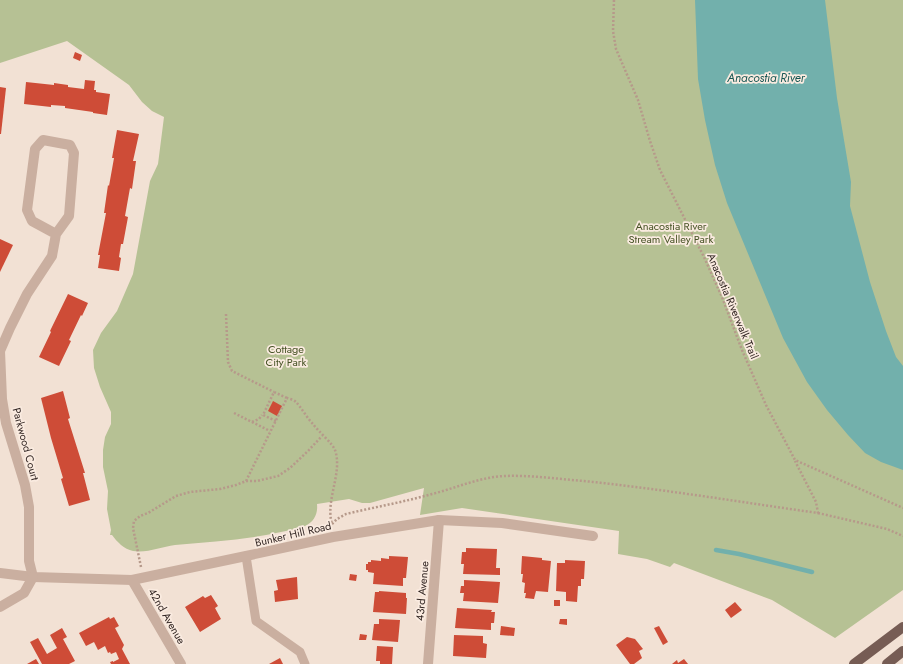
<svg xmlns="http://www.w3.org/2000/svg" width="903" height="664" viewBox="0 0 903 664" font-family="Jost,sans-serif">
	<rect width="100%" height="100%" fill="#f2e1d4"/>
	<path fill="#b6c194" d="M 0,0 L 903,0 L 903,590 L 835,638 L 772,600 L 674,563 L 670,567 L 647,559 L 618,554 L 619,531 L 462,508 L 420,515 L 424,488 L 370,503 L 362,503 L 349,499 L 317,504 C 318,514 314,522 305,526 C 298,529 289,530 281,532 C 246,540 211,542 175,545 C 161,547 148,553 133,551 C 124,549 117,542 112,535 L 110,535 L 111,530 L 107,509 L 108,491 L 103,467 L 103,450 L 105,437 L 111,424 L 111,412 L 100,387 L 94,368 L 93,350 L 101,333 L 117,311 L 133,274 L 150,181 L 158,164 L 164,117 L 152,111 L 142,102 L 129,85 L 67,41 L 0,63 Z"/>
	<polygon fill="#72b0ac" points="695,0 825,0 837,98 851,182 850,206 870,282 886,331 896,357 903,366 903,470 881,462 865,453 848,435 827,410 807,382 783,338 727,203 715,165 705,120 698,79"/>
	<g fill="none" stroke-linecap="round" stroke-linejoin="round">
		<polyline stroke="#72b0ac" stroke-width="4.5" points="716,550 739,554 812,572"/>
	</g>
	<g fill="#ce4c37">
		<polygon points="75,52 82,55 80,61 73,58"/>
		<polygon points="85,80 95,81 94,90 96,90 96,92 110,94 107,115 93,113 93,112 65,108 65,106 51,105 51,107 24,104 26,82 54,85 54,83 68,85 68,87 84,89"/>
		<polygon points="0,87 6,88 1,134 0,134"/>
		<polygon points="117,130 139,134 133,161 136,161 132,189 130,188 125,216 128,217 123,244 121,244 119,257 121,258 119,271 98,268 100,255 98,255 106,213 104,213 108,185 109,186 114,158 112,158"/>
		<polygon points="0,239 13,245 0,272"/>
		<polygon points="68,294 88,303 82,316 81,315 69,340 71,341 59,366 39,357 51,332 50,331"/>
		<polygon points="63,391 70,418 68,419 85,473 83,473 90,500 69,506 61,479 63,478 51,438 41,398"/>
		<polygon points="273,401 282,406 277,416 268,411"/>
		<polygon points="466,548 497,549 496,568 500,568 500,575 463,574 464,564 461,564 462,552 466,552"/>
		<polygon points="389,556 408,557 406,578 403,578 403,586 373,584 374,573 368,572 368,570 366,570 366,564 368,564 368,562 371,562 371,560 381,561 381,558 389,559"/>
		<polygon points="522,556 542,558 542,560 551,561 548,592 536,591 534,599 525,598 526,593 524,593 525,583 522,582 523,574 521,574"/>
		<polygon points="565,560 585,561 584,579 581,579 581,586 578,586 577,602 566,601 566,592 556,591 557,563 565,563"/>
		<polygon points="350,574 357,575 356,581 349,580"/>
		<polygon points="297,577 298,599 275,602 274,591 278,590 276,580"/>
		<polygon points="464,580 500,582 498,603 463,601 464,593 460,593 461,586 464,586"/>
		<polygon points="379,591 406,593 406,598 407,598 406,614 373,612 375,592 379,592"/>
		<polygon points="211,595 218,606 215,608 221,619 200,632 185,607 203,596 205,598"/>
		<rect x="554" y="600" width="6" height="6"/>
		<polygon points="735,602 742,610 731,618 725,610"/>
		<polygon points="457,608 492,610 491,612 495,612 494,623 491,623 491,630 455,628"/>
		<polygon points="109,617 110,619 114,617 119,626 115,628 124,645 122,649 130,664 111,664 110,662 113,661 113,662 119,659 116,652 111,654 110,652 108,653 105,646 98,650 94,642 86,646 79,633"/>
		<polygon points="379,619 400,620 398,642 372,640 374,624 379,624"/>
		<polygon points="560,619 567,619 567,625 559,624"/>
		<polygon points="501,626 515,628 514,636 500,635"/>
		<polygon points="659,626 668,642 663,645 654,628"/>
		<polygon points="62,628 67,637 63,639 75,661 69,664 42,664 30,642 38,638 47,654 57,648 50,635"/>
		<polygon points="360,634 367,635 366,640 359,640"/>
		<polygon points="454,635 483,636 483,643 487,644 486,658 453,656"/>
		<polygon points="627,637 635,639 643,649 639,651 642,658 634,664 630,664 616,645"/>
		<polygon points="377,646 393,647 392,664 380,664 380,661 376,661"/>
		<polygon points="280,658 283,664 269,664"/>
		<polygon points="36,659 39,664 27,664"/>
		<polygon points="684,659 688,664 672,664 677,660 678,663"/>
	</g>
	<g fill="none" stroke-linecap="round" stroke-linejoin="round">
		<g stroke="#b6998a" stroke-width="2.5" stroke-dasharray="2 2" stroke-linecap="butt">
			<polyline points="614,0 613,31 616,49 638,100 650,141 660,170 704,257 722,297 742,350 766,405 795,460 903,508"/>
			<polyline points="226,314 228,362 232,371 274,392"/>
			<polyline points="234,413 270,431"/>
			<polyline points="276,421 263,415 274,392 287,398"/>
			<polyline points="252,422 259,419 262,415"/>
			<path d="M 246,481 L 287,398 C 290,399 294,400 296,402 C 301,407 307,418 313,424 C 318,431 333,444 335,450 C 343,473 325,500 332,524"/>
			<polyline points="818,513 887,529 903,536"/>
			<path d="M 332,524 L 337,519 L 346,514 C 375,507 404,502 432,494 C 456,488 480,477 505,476 C 531,475 558,479 584,481 C 662,489 740,502 818,513 L 816,502 L 795,461"/>
			<polyline points="141,567 133,528 134,521 140,516 148,513 176,496 190,492 220,489 236,485 246,481 257,481 278,476 290,468 308,451 322,436"/>
		</g>
		<polyline stroke="#caafa0" stroke-width="9" points="246,556 256,621 300,652 305,664"/>
		<g stroke="#caafa0" stroke-width="10">
			<polyline points="0,573 33,577 132,580 246,556 333,537 439,520 502,523 593,536"/>
			<polyline points="33,577 29,561 29,507 25,485 6,423 2,399 0,351 10,328 27,294 52,256 56,234 69,216 74,153 70,145 43,140 35,149 27,210 32,221 56,234"/>
			<polyline points="132,580 181,664"/>
			<polyline points="0,607 24,593 33,577"/>
			<polyline points="428,664 439,520"/>
		</g>
		<g stroke="#765c54" stroke-width="10">
			<polyline points="854,664 903,627"/>
			<polyline points="887,664 903,651"/>
		</g>
	</g>
	<g text-anchor="middle" dominant-baseline="central" stroke-width="3.5" stroke-linejoin="round" paint-order="stroke">
		<g font-size="11" fill="#475326" stroke="#faebe0">
			<text x="671" y="226">Anacostia River<tspan x="671" dy="13">Stream Valley Park</tspan></text>
			<text x="286" y="349">Cottage<tspan x="286" dy="13">City Park</tspan></text>
		</g>
		<g font-size="11" fill="#332724" stroke="#faebe0">
			<text transform="translate(733 306) rotate(67)">Anacostia Riverwalk Trail</text>
			<text transform="translate(26 444) rotate(75)">Parkwood Court</text>
			<text transform="translate(293 534) rotate(-13)">Bunker Hill Road</text>
			<text transform="translate(422 591) rotate(-85)">43rd Avenue</text>
			<text transform="translate(167 616) rotate(60)">42nd Avenue</text>
		</g>
		<g font-size="12" font-style="italic" fill="#185754" stroke="#faebe0">
			<text x="766" y="78">Anacostia River</text>
		</g>
	</g>
</svg>
